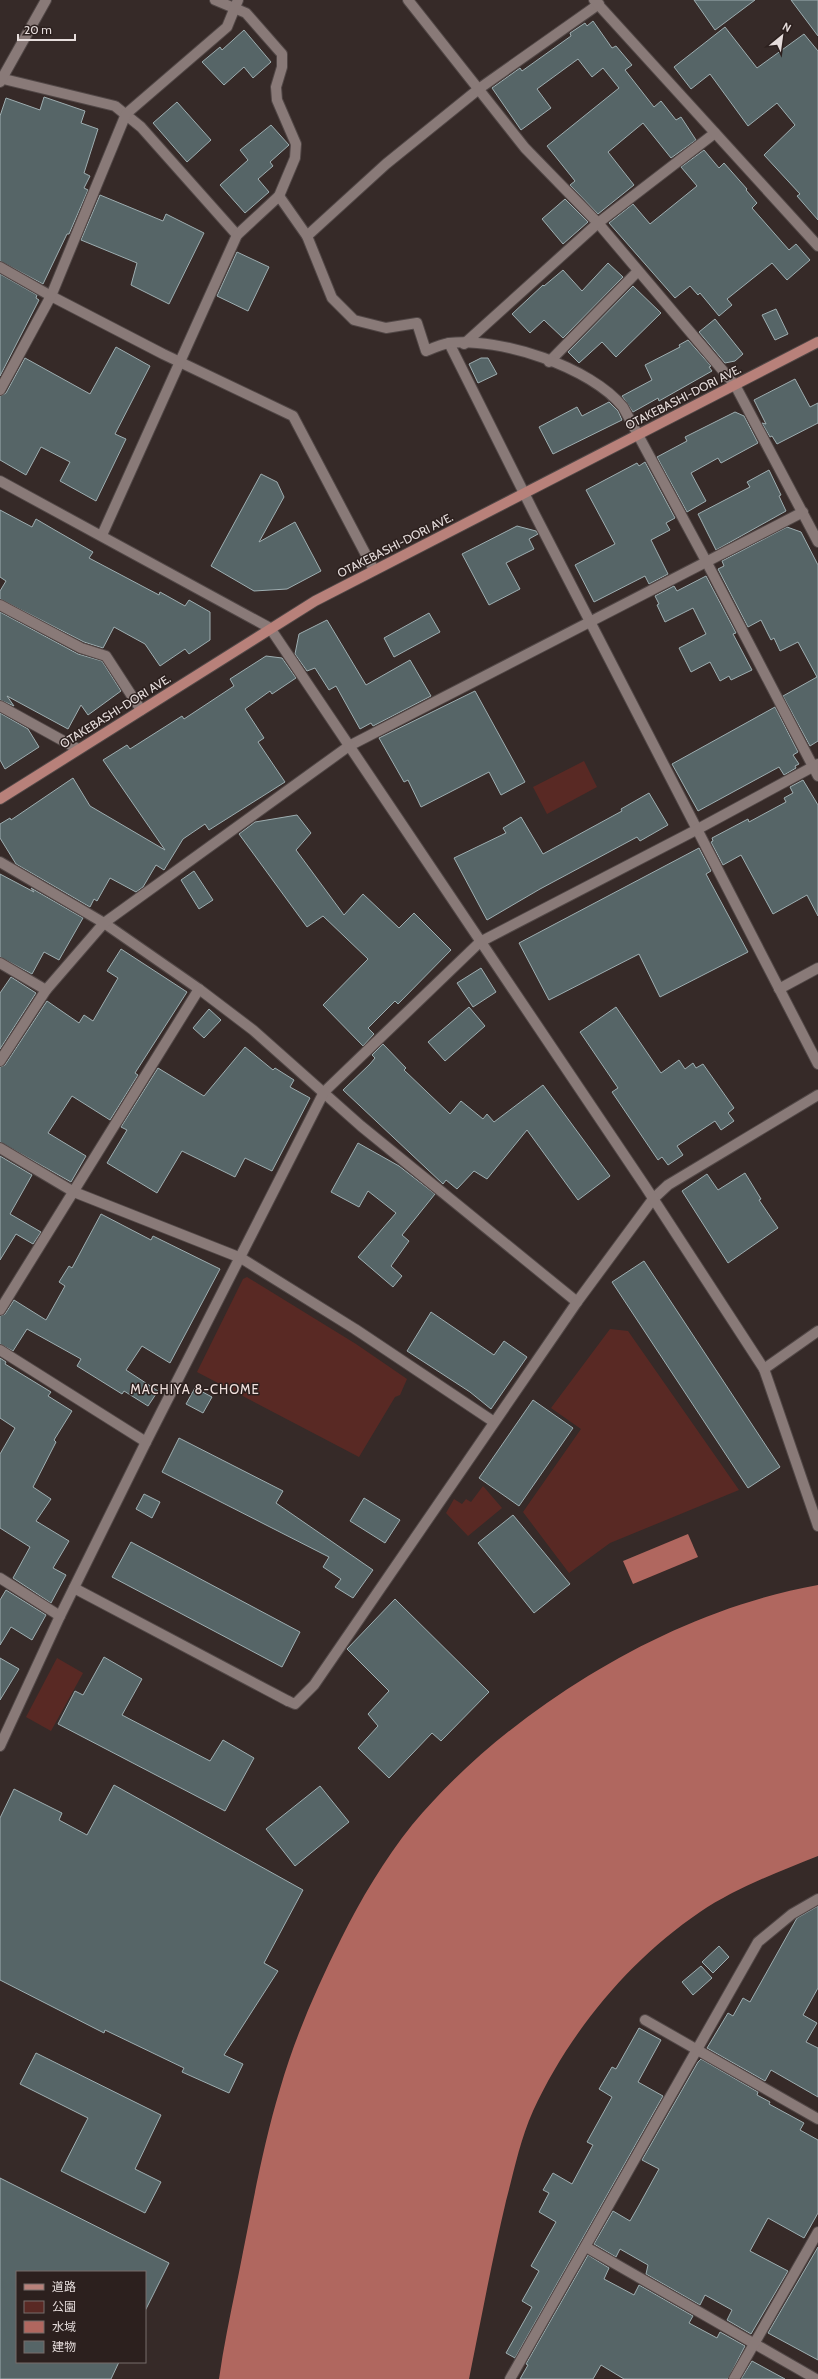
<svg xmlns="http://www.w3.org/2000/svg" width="818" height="2379" viewBox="0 0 818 2379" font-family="Cabin,'Noto Sans JP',sans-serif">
	<rect width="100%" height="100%" fill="#362a28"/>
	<g fill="#592924">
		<polygon points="584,761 597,787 547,814 533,787"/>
		<polygon points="247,1277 356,1344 407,1379 400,1395 395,1397 359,1457 197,1372 243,1279"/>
		<polygon points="610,1329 628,1331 739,1490 610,1543 569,1573 523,1512 581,1429 551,1408"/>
		<polygon points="483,1486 502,1508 468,1536 446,1513 454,1499 462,1504 466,1499 471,1502"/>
		<polygon points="57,1658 83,1673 51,1731 26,1717"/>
	</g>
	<g fill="#b0675f">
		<polygon points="688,1534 698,1557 633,1584 623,1561"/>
		<path d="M 818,1585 L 818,1856 C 778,1872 736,1888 700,1912 C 628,1961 569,2033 533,2111 C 520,2140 514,2171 506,2201 C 492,2260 481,2320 469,2379 L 219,2379 C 225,2336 235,2294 243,2252 C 254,2197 264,2142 280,2089 C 295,2037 317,1987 341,1939 C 361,1899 384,1860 412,1825 C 462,1765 523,1716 588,1676 C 658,1633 738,1599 818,1585 Z"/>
	</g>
	<g fill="#566567" stroke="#9eaeb1">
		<polygon points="694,0 755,0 715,30"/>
		<polygon points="791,0 818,0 818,36"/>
		<polygon points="593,21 612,48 616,46 632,65 625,70 654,107 661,101 676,120 681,117 696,140 671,158 643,123 608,152 634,185 598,214 570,185 575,181 547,146 619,88 603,68 592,77 578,59 537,89 551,108 521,130 492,88 520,68 522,71 571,36 570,33 585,23 587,26"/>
		<polygon points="725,27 757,68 804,34 818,51 818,220 797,196 800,194 764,155 795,125 777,103 748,126 710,74 691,89 674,67"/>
		<polygon points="244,30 271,62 253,78 244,67 224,85 202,62 220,47 222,50"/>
		<polygon points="44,97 85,111 81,123 98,129 84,173 90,176 84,188 88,190 69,234 67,234 43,284 0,261 0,116 6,98 40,110"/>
		<polygon points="177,102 211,140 187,162 153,123"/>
		<polygon points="271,125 289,145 270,162 273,166 258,179 269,192 245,213 220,185 248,160 240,150"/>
		<polygon points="704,150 719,168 724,163 747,189 746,190 757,203 752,208 789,250 796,244 810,260 787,280 772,263 727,299 732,305 719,316 700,293 698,295 690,286 675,298 609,223 633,204 650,224 697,186 681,167"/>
		<polygon points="100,195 163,221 166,214 204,233 169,304 131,285 137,263 81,240"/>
		<polygon points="565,199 588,222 563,244 542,219"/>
		<polygon points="237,252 269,267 248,311 217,296"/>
		<polygon points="608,263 623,277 563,338 544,320 530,333 512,314 543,285 544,286 563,270 582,291"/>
		<polygon points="0,274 37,295 36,298 39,300 0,376"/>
		<polygon points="633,286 661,313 616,357 602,342 579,363 568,352"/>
		<polygon points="776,309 788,334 775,340 762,315"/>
		<polygon points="715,319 743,354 735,361 725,363 699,332"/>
		<polygon points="688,340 711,366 709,367 712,371 659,401 658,398 633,412 622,396 652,380 645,365 680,347 679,345"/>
		<polygon points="116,347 150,366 115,434 126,439 96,501 60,481 70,462 41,447 26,475 0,460 0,396 6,393 25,358 90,394"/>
		<polygon points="481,358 488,358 497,374 478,383 469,364"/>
		<polygon points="795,379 810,407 818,403 818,423 777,444 772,436 770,437 762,423 766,424 754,400"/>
		<polygon points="609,402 618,411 622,420 553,454 539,427 577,407 582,416"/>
		<polygon points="735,412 744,416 758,443 721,463 718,458 691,473 706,501 687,512 657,457 687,441 685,437"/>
		<polygon points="645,462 675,518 666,523 670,530 651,540 668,574 649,584 645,576 594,602 575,565 615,544 586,490 637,463 639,466"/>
		<polygon points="769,470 781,495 779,496 786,511 716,550 698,514 750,487 747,482"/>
		<polygon points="261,474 277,482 284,497 259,542 295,522 321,571 287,589 254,591 211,566"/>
		<polygon points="0,510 32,527 36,519 53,529 93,552 89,558 159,595 160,592 185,606 189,600 210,612 210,640 189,654 185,649 160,666 145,644 114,627 103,648 84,642 0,599 0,591 6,581 0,577"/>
		<polygon points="517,526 536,531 538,534 529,539 534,549 506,563 520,589 489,605 462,554"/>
		<polygon points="787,527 801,532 818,565 818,741 810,746 783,696 817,677 798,642 780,651 774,638 771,640 761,620 748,627 718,569 724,566 722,561"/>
		<polygon points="706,576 736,633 733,634 752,670 731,680 729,676 720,681 710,662 691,672 679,648 706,634 693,608 665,622 657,605 659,604 655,596 674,586 677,591"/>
		<polygon points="0,612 78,654 102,661 121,691 88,715 81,705 68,729 7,696 14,706 0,700"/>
		<polygon points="429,613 440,632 394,657 384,638"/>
		<polygon points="327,620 366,685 410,660 431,696 373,726 371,723 360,729 336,686 329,690 315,668 307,671 295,654 299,634"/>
		<polygon points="266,656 282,658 296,678 272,694 270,691 245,709 264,738 258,742 285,782 209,830 205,824 183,839 164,870 156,865 143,887 136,892 110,878 97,901 94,899 90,907 16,864 0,838 0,824 10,818 11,820 73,778 90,806 165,850 103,760 127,745 130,749 182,716 184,719 234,686 230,679"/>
		<polygon points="475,691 525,782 501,795 489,772 421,807 408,780 404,782 379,738"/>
		<polygon points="775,707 798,752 793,755 799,764 795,766 796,768 784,775 779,767 698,811 672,764"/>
		<polygon points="0,713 28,729 39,747 5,769 0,760"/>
		<polygon points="803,780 818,805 818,916 807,895 773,914 741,855 723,865 711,842 713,841 712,838 748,819 749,822 786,802 784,798 793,793 790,787"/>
		<polygon points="649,793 668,825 640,841 637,837 540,889 487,920 454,858 506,833 503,828 521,817 543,854 622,811 621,809"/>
		<polygon points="297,815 311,833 296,850 344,915 363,894 399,928 414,913 451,950 398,1004 395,1001 368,1028 374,1034 363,1046 323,1005 368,959 323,916 307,927 239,834 255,822"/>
		<polygon points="699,848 711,871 706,874 748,952 660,997 639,954 549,1000 519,943"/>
		<polygon points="194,871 213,900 199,909 181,880"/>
		<polygon points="0,874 34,892 31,888 83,918 59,960 44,952 32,974 0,957"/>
		<polygon points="121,949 187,992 135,1073 138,1075 110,1120 72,1096 48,1133 86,1156 71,1182 0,1142 0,1067 5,1065 47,1001 79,1023 84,1015 93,1021 118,978 107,971"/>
		<polygon points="481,968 496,992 473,1007 457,983"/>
		<polygon points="11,977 36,993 0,1049 0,993"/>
		<polygon points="469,1007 485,1026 445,1061 428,1042"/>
		<polygon points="616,1007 661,1073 679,1060 685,1069 693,1063 696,1068 703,1064 734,1108 728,1113 734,1121 721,1130 715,1121 677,1146 683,1155 668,1165 662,1157 658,1160 612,1092 618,1088 580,1032"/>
		<polygon points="209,1009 221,1020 204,1038 193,1028"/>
		<polygon points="383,1044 406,1068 404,1070 450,1114 461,1101 483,1119 487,1114 494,1122 543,1085 610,1176 578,1200 527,1130 487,1179 474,1171 457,1189 446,1180 443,1184 343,1090 370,1064 375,1058 372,1055"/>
		<polygon points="245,1047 273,1070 275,1068 294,1080 290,1087 310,1098 272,1171 245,1158 235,1177 182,1151 157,1193 107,1163 127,1130 121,1127 158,1068 204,1096"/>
		<polygon points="358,1143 399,1166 435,1194 402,1235 409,1241 391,1266 402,1276 393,1287 358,1257 396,1213 368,1191 359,1207 331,1192"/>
		<polygon points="0,1156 32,1175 10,1214 41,1232 33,1244 16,1234 0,1260"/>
		<polygon points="745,1173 761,1199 759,1200 778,1228 728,1263 682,1191 707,1174 718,1190"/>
		<polygon points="101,1214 151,1240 153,1236 220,1269 170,1363 142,1346 126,1370 158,1391 148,1406 124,1391 122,1394 77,1366 81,1359 27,1329 13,1351 0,1344 0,1316 5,1314 14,1300 46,1320 65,1286 59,1282 69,1266 72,1268"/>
		<polygon points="644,1261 780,1467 748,1488 612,1282"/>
		<polygon points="431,1312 494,1355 504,1341 527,1357 491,1409 470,1392 407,1351"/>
		<polygon points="0,1358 6,1362 5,1364 51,1392 48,1396 72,1411 54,1440 56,1442 33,1487 51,1499 36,1521 69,1541 53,1568 66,1575 51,1603 13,1578 30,1547 0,1528 0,1454 15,1428 0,1418"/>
		<polygon points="195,1388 212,1397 203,1413 186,1404"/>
		<polygon points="533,1400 573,1428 519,1506 479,1478"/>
		<polygon points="179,1438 283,1491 276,1503 373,1570 353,1598 335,1587 341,1579 323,1567 329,1557 162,1472"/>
		<polygon points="144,1494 160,1502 152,1518 136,1509"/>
		<polygon points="364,1498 400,1520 385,1543 350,1521"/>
		<polygon points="513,1515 570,1584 534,1613 478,1543"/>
		<polygon points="131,1542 300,1632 282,1667 112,1577"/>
		<polygon points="6,1590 46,1615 32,1640 11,1627 0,1645 0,1600"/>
		<polygon points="395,1599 489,1692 441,1741 432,1733 389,1778 358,1748 378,1726 368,1714 389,1691 347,1649"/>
		<polygon points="104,1657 142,1679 122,1715 210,1761 223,1740 254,1758 225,1811 58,1724 75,1691 83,1695"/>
		<polygon points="0,1658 19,1669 0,1700"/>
		<polygon points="114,1785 303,1890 264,1963 278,1971 224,2055 243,2064 229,2093 182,2072 184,2068 105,2030 104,2033 0,1980 0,1818 14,1789 62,1813 59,1820 87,1835"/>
		<polygon points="320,1786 349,1822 295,1866 266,1829"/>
		<polygon points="818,1906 818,1988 803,2015 817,2023 806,2042 818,2048 818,2097 771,2070 765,2081 707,2048 728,2013 733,2016 743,1998 750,2002 797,1918"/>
		<polygon points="719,1946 729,1957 713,1973 702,1962"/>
		<polygon points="701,1966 712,1978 693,1995 682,1982"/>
		<polygon points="639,2028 661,2040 638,2082 663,2096 515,2358 506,2353 532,2307 522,2301 539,2271 531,2266 556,2222 539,2212 549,2193 543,2190 553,2173 572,2184 593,2145 587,2142 612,2097 599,2089 612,2067 616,2069"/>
		<polygon points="36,2053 161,2115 135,2169 161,2182 145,2213 61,2171 88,2118 20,2084"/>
		<polygon points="701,2059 758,2092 757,2095 770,2102 769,2104 804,2123 800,2130 818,2140 818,2213 804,2238 768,2218 750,2251 788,2271 751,2334 727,2320 732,2310 705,2295 700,2305 646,2274 648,2265 620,2249 616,2257 594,2244 613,2211 630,2221 638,2207 659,2169 642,2160 698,2062"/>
		<polygon points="0,2178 169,2263 145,2311 145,2272 17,2272 17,2362 119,2362 111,2379 0,2379"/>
		<polygon points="818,2247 818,2360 768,2333"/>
		<polygon points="588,2255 609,2268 604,2279 634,2295 639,2285 693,2316 689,2323 717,2338 720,2332 745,2346 728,2379 624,2379 601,2365 593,2379 520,2379 528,2365 526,2364"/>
		<polygon points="752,2361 785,2379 741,2379"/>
	</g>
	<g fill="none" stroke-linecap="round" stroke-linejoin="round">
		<g stroke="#514746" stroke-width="12">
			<g id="street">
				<polyline points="215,0 246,13 282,54 282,67 276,87 277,100 296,144 295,158 279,196"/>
				<polyline points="408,0 525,148 598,223 735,385 818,542"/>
				<polyline points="0,78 115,106 141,127 237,235"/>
				<polyline points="0,82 46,0"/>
				<polyline points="307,236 386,164 480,88 599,4"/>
				<polyline points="0,267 51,296 163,354 293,416 374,570"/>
				<polyline points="449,343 533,511 818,1064"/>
				<polyline points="464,344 598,223 715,133"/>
				<polyline points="549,362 638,271"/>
				<polyline points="0,390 51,296 126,114 227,27 238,0"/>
				<path d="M 102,535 L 237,235 L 279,196 L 307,236 L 332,298 L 354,320 L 386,328 L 417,323 L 426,351 C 433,348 442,344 449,343 C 500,337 591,367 623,407 L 706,561 L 818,776"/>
				<polyline points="0,605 81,648 106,656 141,710"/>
				<polyline points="0,706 78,749"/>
				<polyline points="0,862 104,923 199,989 253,1030 361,1126 577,1302"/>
				<polyline points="0,963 46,990"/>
				<polyline points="779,989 818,968"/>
				<polyline points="0,1061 46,990 104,923 349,746 803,512"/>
				<polyline points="0,1148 74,1192 241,1258 355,1329 494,1422"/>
				<polyline points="0,1310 199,989"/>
				<polyline points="818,1331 764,1369 818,1526"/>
				<polyline points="0,1350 146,1442"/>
				<polyline points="0,1578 60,1616"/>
				<polyline points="288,1701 295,1704 314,1685 577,1302 653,1199 668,1185 818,1095"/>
				<polyline points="645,2020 818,2119"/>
				<polyline points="586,2247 816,2379"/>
				<polyline points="510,2379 758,1942 792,1914 818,1899"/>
				<polyline points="734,2379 818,2232"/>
			</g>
		</g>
		<g stroke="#514746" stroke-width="12">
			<g id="secondary">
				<polyline points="594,0 818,246"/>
				<polyline points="0,481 270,628 645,1186 764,1369"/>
				<polyline points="74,1588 288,1701"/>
				<polyline points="0,1746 60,1616 146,1442 324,1092 480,942 696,830 818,764"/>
			</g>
		</g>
		<g stroke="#514746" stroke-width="12">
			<polyline id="primary" points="0,799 315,601 818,342"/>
		</g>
		<use href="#street" stroke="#897a78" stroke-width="10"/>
		<use href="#secondary" stroke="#897a78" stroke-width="10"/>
		<use href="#primary" stroke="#b8817a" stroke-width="10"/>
	</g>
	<g text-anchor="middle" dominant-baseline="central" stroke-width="3" stroke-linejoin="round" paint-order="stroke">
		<g font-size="12" fill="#e6dddc" stroke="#2c201e">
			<text transform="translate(683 397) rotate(-27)">OTAKEBASHI-DORI AVE.</text>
			<text transform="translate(395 545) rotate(-27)">OTAKEBASHI-DORI AVE.</text>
			<text transform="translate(115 711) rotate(-32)">OTAKEBASHI-DORI AVE.</text>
		</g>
		<g font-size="13" letter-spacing="1" fill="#f0e0dd" stroke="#2c201e">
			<text x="195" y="1389">MACHIYA 8-CHOME</text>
		</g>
	</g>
	<rect x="16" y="2271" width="130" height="92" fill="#2c201e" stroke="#766c6a"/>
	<rect x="24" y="2284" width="20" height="6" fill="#b8817a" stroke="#766c6a"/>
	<text x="52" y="2291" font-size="12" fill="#e6dddc">道路</text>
	<rect x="24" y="2301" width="20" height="12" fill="#592924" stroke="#766c6a"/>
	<text x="52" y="2311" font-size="12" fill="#e6dddc">公園</text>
	<rect x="24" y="2321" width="20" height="12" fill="#b0675f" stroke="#766c6a"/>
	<text x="52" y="2331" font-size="12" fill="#e6dddc">水域</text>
	<rect x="24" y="2341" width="20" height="12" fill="#566567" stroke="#766c6a"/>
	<text x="52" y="2351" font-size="12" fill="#e6dddc">建物</text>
	<g transform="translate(782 36) rotate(29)" stroke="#2c201e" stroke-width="3" paint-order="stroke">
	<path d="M0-3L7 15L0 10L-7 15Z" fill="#e6dddc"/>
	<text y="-6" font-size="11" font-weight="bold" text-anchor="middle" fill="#e6dddc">N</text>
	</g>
	<path d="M18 34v6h57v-6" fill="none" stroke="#e6dddc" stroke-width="2"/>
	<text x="24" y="34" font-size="12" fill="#e6dddc" stroke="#2c201e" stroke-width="3" paint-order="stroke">20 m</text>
</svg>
